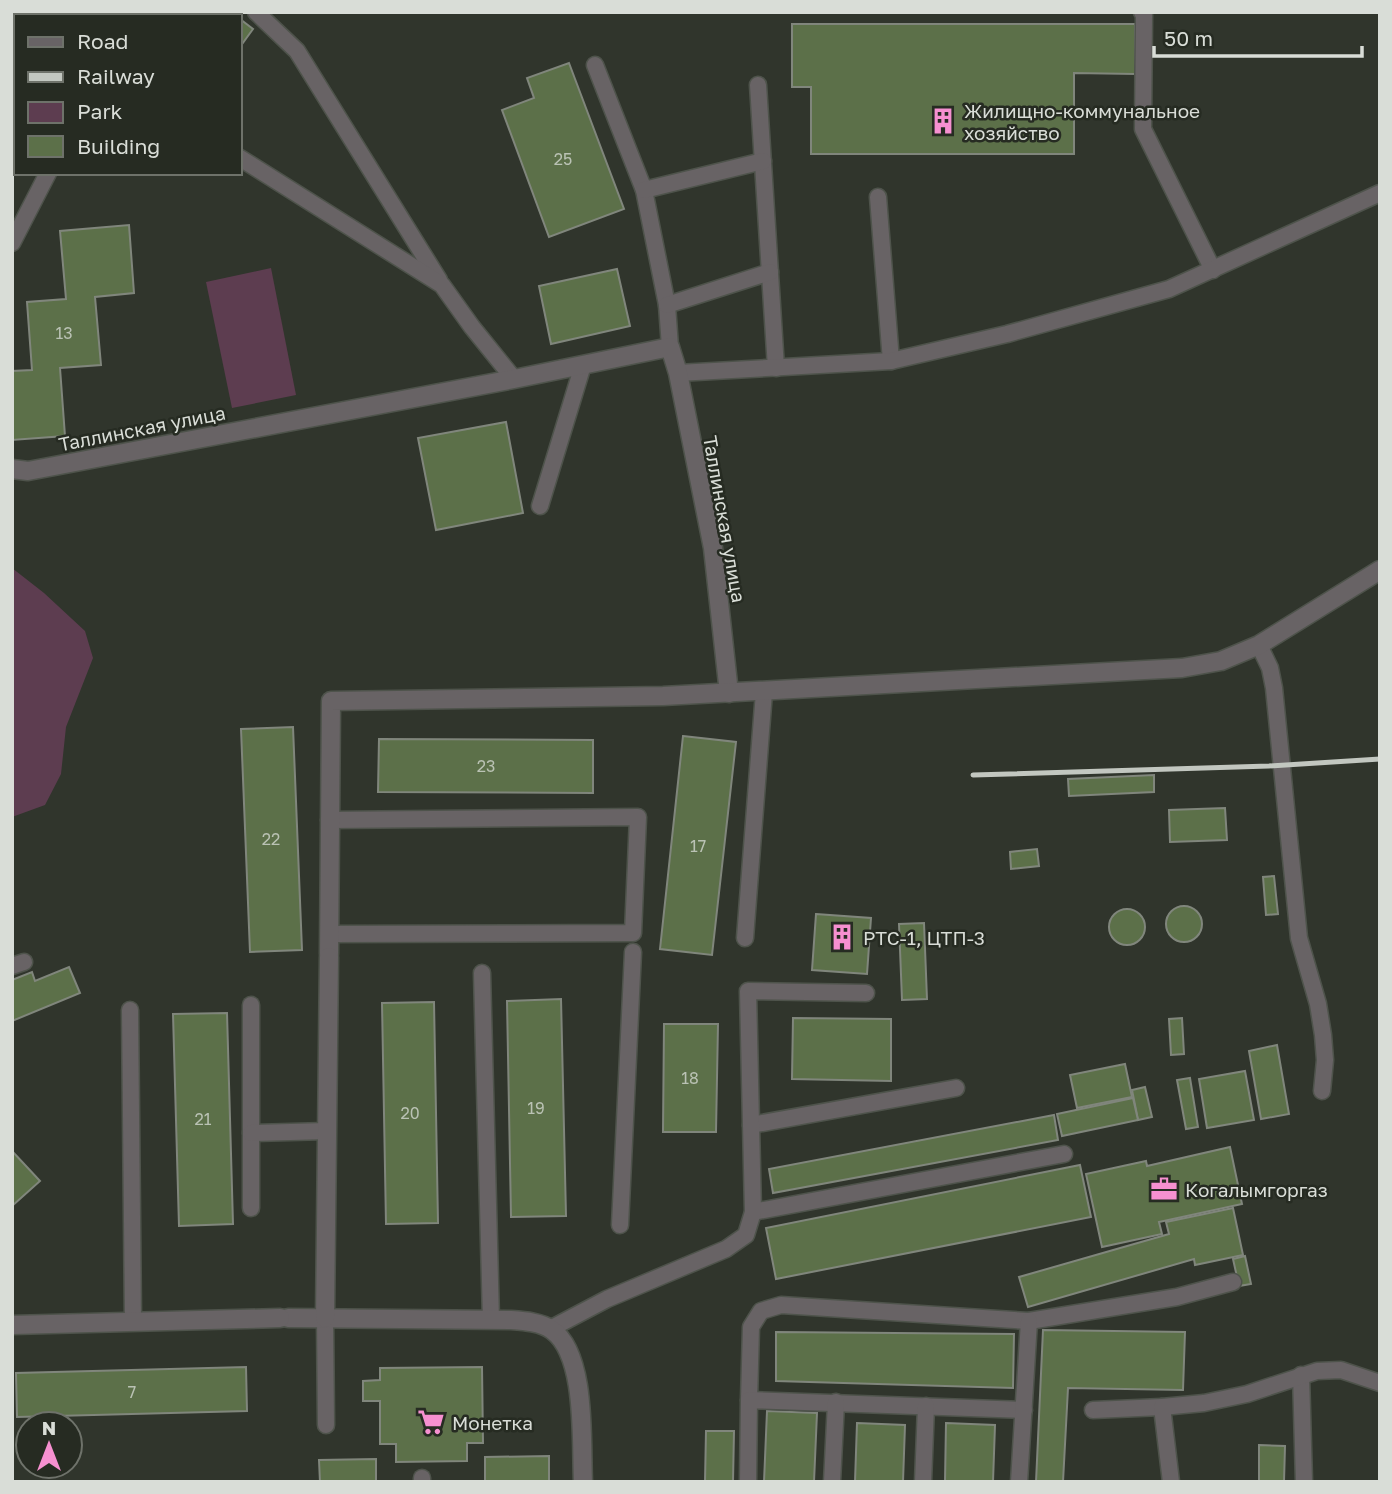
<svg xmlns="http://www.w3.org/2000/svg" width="1392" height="1494" viewBox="0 0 1392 1494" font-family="'Golos Text',sans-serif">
	<rect width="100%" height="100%" fill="#30352c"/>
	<g fill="#5d3d50">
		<polygon points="271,268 296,395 232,408 206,282"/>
		<polygon points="12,568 44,593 85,631 93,658 66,727 61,774 45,805 12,817"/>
	</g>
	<g fill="#5c7049" stroke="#80867c" stroke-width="2">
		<polygon points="67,12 134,12 139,16 72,16"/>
		<polygon points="154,12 231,12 236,16 151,16"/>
		<polygon points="240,19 253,29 240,47"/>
		<polygon points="792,24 1135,24 1135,74 1074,73 1074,154 811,154 811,87 792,87"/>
		<rect x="12" y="54" width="4" height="68"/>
		<polygon points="569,63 624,209 549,237 502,110 534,98 527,78"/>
		<polygon points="129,225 134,293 95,297 101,365 60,368 65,436 12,440 12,371 32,370 27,302 66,299 60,231"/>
		<polygon points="617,269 630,326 551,344 539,286"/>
		<polygon points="506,422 523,513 436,530 418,438"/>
		<polygon points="293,727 302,950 250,952 241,729"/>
		<polygon points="683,736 736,742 712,955 660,949"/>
		<polygon points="379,739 593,740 593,793 378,792"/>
		<polygon points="1154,775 1154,792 1069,796 1068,779"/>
		<polygon points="1225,808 1227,840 1170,842 1169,810"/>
		<polygon points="1037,849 1039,866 1011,869 1010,852"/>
		<polygon points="1274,876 1278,914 1266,915 1263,877"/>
		<circle cx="1184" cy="924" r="18"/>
		<circle cx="1127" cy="927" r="18"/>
		<polygon points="816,914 871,918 867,974 812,970"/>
		<polygon points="924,923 927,999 902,1000 899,924"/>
		<polygon points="69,967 80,993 12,1021 12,980 32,972 35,981"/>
		<polygon points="561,999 566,1216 511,1217 507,1001"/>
		<polygon points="434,1002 438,1223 386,1224 382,1003"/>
		<polygon points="227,1013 233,1224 179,1226 173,1014"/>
		<polygon points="793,1018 891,1019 891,1081 792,1079"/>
		<polygon points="1182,1018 1184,1054 1171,1055 1169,1019"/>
		<polygon points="664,1024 718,1024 716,1132 663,1132"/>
		<polygon points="1277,1045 1289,1114 1261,1119 1249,1051"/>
		<polygon points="1125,1064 1132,1097 1077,1108 1070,1075"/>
		<polygon points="1245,1071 1254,1120 1207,1128 1199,1079"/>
		<polygon points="1190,1078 1198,1127 1186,1129 1177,1080"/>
		<polygon points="1145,1087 1152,1117 1138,1120 1132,1090"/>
		<polygon points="1133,1098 1138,1120 1062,1136 1057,1114"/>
		<polygon points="1054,1115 1058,1140 773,1193 769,1169"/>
		<polygon points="1230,1147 1242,1204 1159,1222 1162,1234 1102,1247 1086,1174 1146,1161 1147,1166"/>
		<polygon points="12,1151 40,1181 12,1206"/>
		<polygon points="1080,1165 1091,1217 776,1279 766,1228"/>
		<polygon points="1233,1208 1243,1255 1195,1265 1194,1259 1028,1307 1019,1277 1169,1234 1166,1222"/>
		<polygon points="1245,1256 1251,1284 1239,1286 1233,1259"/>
		<polygon points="1043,1330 1185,1332 1183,1390 1068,1388 1063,1482 1036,1482"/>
		<polygon points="776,1332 1014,1334 1013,1388 776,1381"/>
		<polygon points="246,1367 247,1411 17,1417 16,1373"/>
		<polygon points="482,1367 483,1443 467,1443 467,1461 396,1462 396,1444 380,1444 380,1401 363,1401 363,1381 380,1380 380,1368"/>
		<polygon points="767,1411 817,1413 814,1482 764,1482"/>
		<polygon points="857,1423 905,1425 903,1482 855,1482"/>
		<polygon points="946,1423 995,1425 993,1482 945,1482"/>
		<polygon points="706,1431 734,1431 733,1482 705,1482"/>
		<polygon points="1259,1445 1285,1446 1284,1482 1259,1482"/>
		<polygon points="549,1456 549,1482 485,1482 485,1457"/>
		<polygon points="376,1459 376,1482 320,1482 319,1460"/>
	</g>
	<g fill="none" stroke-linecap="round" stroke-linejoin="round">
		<g stroke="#4e534b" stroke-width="19">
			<g id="service">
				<polyline points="26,12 31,16"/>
				<polyline points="256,12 297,51 439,280"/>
				<polyline points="1142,12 1144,15 1143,129 1213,270"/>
				<polyline points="595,65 644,190 667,305 670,347"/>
				<polyline points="758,85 776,368"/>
				<polyline points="240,158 442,285 472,327 514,379"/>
				<polyline points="644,190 763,161"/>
				<polyline points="878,197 891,361"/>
				<polyline points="12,243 48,173"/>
				<polyline points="667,305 770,272"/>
				<polyline points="678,373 891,361 1007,334 1169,289 1380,193"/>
				<polyline points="540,506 583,365"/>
				<polyline points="1259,645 1270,668 1274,688 1299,938 1318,1004 1323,1035 1325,1060 1322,1091"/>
				<polyline points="329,820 638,817 633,933 329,934"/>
				<polyline points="745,938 764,692"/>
				<polyline points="12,966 24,962"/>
				<polyline points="482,973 491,1320"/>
				<polyline points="251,1005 251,1208"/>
				<polyline points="130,1010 133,1322"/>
				<polyline points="751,1125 956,1088"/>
				<polyline points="251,1133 327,1131"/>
				<polyline points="753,1212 1064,1154"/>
				<polyline points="620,1225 633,952"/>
				<polyline points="325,1318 326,1425"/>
				<polyline points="550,1329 607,1299 726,1249 746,1235 753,1212 748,991 866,993"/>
				<polyline points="1301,1375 1304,1482"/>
				<polyline points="749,1400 751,1327 761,1311 781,1305 1029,1321 1177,1297 1233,1282"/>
				<polyline points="1093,1410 1162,1407"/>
				<polyline points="422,1478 422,1482"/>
				<polyline points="748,1482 749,1400 1024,1410"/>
				<polyline points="832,1482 836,1402"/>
				<polyline points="923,1482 926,1406"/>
				<polyline points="1019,1482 1029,1321"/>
				<polyline points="1171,1482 1162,1407 1204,1403 1247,1394 1317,1371 1341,1370 1380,1383"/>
			</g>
		</g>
		<g stroke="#4e534b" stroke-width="21">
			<g id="minor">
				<polyline points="12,469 28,471 514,379 670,347 678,373 713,548 729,693"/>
				<polyline points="329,954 331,701 663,696 1182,668 1221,661 1259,645 1380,570"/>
				<path d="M 288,1318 L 510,1320 C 524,1321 541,1322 552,1330 C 587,1355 581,1442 583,1482"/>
				<polyline points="325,1318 329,957"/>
				<polyline points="12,1325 280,1318"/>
			</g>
		</g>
		<use href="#service" stroke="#686365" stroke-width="16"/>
		<use href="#minor" stroke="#686365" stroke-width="18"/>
		<polyline stroke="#c2c7c0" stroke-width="5" points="973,775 1269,766 1380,759"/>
	</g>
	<defs>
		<g id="building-bare" transform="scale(2.1)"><path d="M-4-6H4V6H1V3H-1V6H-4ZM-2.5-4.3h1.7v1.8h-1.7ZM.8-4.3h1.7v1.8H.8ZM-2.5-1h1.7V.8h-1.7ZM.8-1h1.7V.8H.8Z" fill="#f690d0" stroke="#262b22" stroke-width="2.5" paint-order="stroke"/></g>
		<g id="office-bare" transform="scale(2.1)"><path d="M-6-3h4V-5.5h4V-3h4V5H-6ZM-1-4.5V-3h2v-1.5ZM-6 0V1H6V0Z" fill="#f690d0" stroke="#262b22" stroke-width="2.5" paint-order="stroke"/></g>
		<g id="supermarket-bare" transform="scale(2.1)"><path d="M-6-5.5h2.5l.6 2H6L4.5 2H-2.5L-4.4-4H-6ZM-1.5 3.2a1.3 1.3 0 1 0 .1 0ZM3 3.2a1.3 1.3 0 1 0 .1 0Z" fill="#f690d0" stroke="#262b22" stroke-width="2.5" paint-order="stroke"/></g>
	</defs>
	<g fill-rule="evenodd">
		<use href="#building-bare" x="943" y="121"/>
		<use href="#building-bare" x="842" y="937"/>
		<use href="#office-bare" x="1164" y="1189"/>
		<use href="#supermarket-bare" x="431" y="1422"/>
	</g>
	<g text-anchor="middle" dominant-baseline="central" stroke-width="5" stroke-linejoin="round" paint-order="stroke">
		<g font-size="16" fill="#bac2b4">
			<text x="563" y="159">25</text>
			<text x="64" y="333">13</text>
			<text x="486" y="766">23</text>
			<text x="271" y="839">22</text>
			<text x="698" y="846">17</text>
			<text x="690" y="1078">18</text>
			<text x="536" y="1108">19</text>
			<text x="410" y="1113">20</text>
			<text x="203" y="1119">21</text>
			<text x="132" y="1392">7</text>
		</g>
		<g font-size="19" fill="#d9ddd7" stroke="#262b22" text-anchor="start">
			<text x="964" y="110">Жилищно-коммунальное<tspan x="964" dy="22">хозяйство</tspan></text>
			<text x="863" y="937">РТС-1, ЦТП-3</text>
			<text x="1185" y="1189">Когалымгоргаз</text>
			<text x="452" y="1422">Монетка</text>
		</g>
		<g font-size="19" fill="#d9ddd7" stroke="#262b22">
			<text transform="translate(142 428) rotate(-11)">Таллинская улица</text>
			<text transform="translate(725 519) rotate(80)">Таллинская улица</text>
		</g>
	</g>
	<rect width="1392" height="1494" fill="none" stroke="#d9ddd7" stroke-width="28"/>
	<rect x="14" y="14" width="228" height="161" fill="#262b22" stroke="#6e726a" stroke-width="2"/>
	<rect x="28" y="37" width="35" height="10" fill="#686365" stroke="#6e726a" stroke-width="2"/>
	<text x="77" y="49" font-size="21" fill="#d9ddd7">Road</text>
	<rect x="28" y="72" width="35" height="10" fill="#c2c7c0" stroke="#6e726a" stroke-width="2"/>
	<text x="77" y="84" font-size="21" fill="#d9ddd7">Railway</text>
	<rect x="28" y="102" width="35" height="21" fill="#5d3d50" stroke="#6e726a" stroke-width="2"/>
	<text x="77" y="119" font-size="21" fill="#d9ddd7">Park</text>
	<rect x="28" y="136" width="35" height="21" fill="#5c7049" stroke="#6e726a" stroke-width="2"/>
	<text x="77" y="154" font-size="21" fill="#d9ddd7">Building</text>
	<g transform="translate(49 1445)"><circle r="33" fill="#262b22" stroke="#6e726a" stroke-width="2"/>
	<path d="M0-5L12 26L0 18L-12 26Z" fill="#f690d0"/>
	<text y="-10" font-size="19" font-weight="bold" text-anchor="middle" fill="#d9ddd7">N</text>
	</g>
	<path d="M1154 46v10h208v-10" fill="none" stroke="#d9ddd7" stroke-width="3.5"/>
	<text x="1164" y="46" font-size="21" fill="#d9ddd7" stroke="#262b22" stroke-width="5" paint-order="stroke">50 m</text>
</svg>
